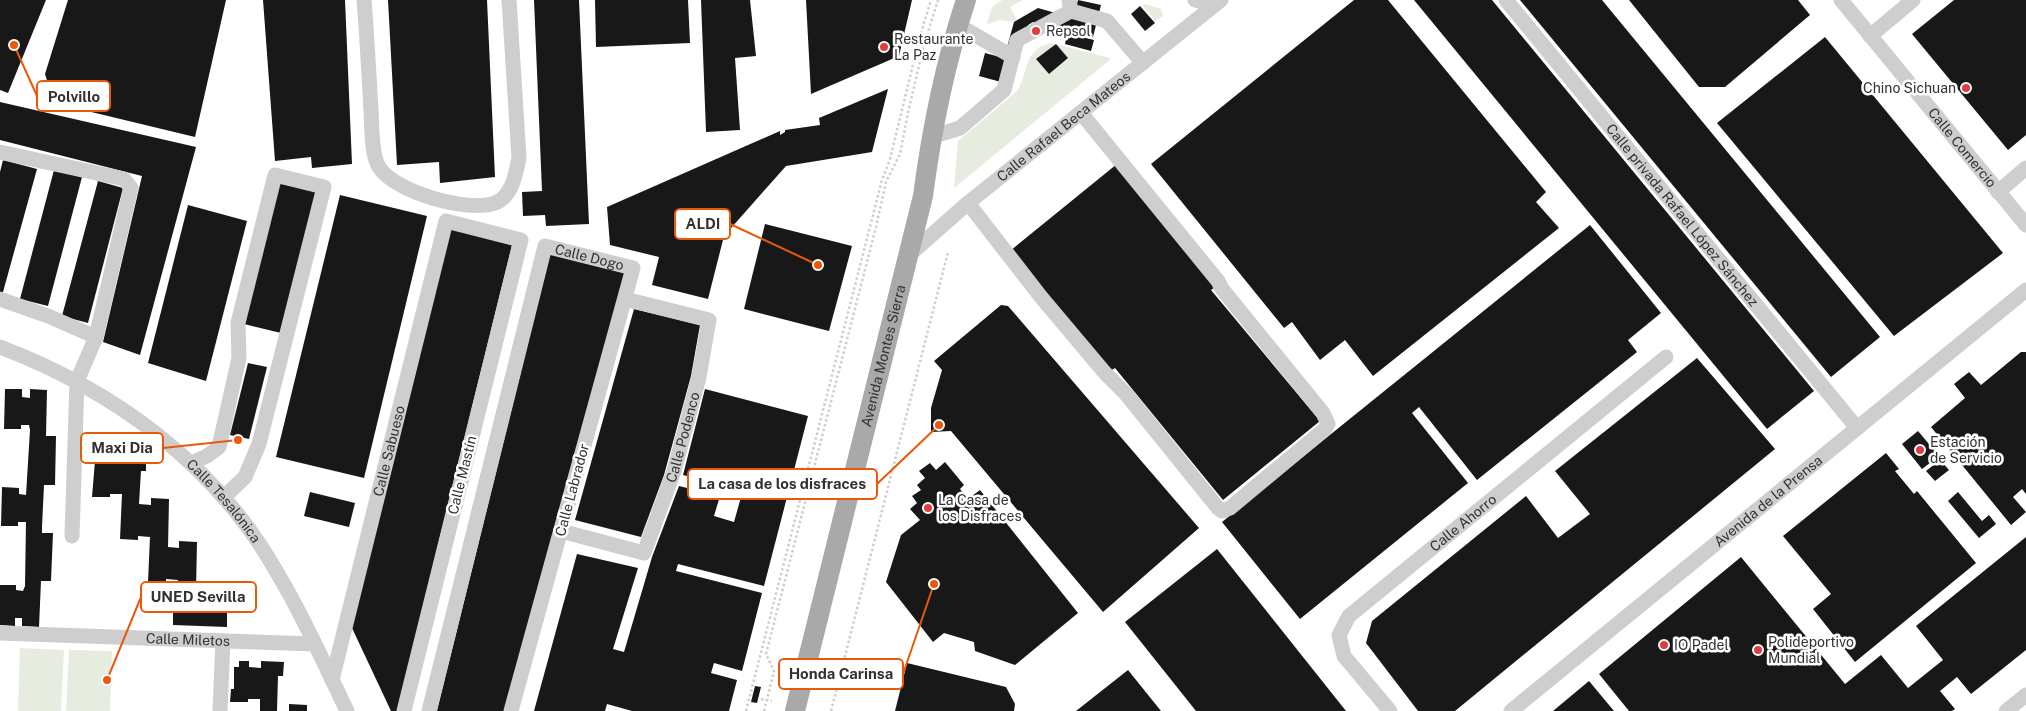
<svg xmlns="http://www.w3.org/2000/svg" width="2026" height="711" viewBox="0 0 2026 711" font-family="'Public Sans',sans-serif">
	<rect width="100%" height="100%" fill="#fff"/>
	<g fill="#e6ede0">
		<polygon points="1002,0 1023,0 1010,7 1017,20 1014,22 999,20 989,24 987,23 992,7"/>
		<polygon points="1145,4 1161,9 1163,16 1155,21 1143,6"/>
		<path d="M 1050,43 L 1055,44 L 1037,59 L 1049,74 L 1068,58 L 1056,44 L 1110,58 L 1111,59 L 954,188 L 958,141 L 1017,91 C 1029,73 1023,50 1050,43 Z"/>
		<polygon points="20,648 64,650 61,711 18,711"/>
		<polygon points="69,650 112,651 110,711 66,711"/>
	</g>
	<g fill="#181818">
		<polygon points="0,0 46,0 8,93 0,90"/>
		<polygon points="68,0 226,0 195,137 54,103 45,74"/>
		<polygon points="263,0 345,0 352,164 312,168 311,157 275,161"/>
		<polygon points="388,0 487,0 495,177 440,183 439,162 397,165"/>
		<polygon points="534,0 579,0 589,224 546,226 545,215 523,216 522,192 542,191"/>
		<polygon points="595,0 688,0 690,43 596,47"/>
		<polygon points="701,0 750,0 756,56 735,58 740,130 706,132"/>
		<polygon points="806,0 912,0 899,56 811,94"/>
		<polygon points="1078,0 1101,5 1093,37 1033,22 1028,25 1012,85 979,76 985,53 1004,58 1014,22 1038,8 1073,18"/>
		<polygon points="1354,0 1388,0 1546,192 1536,202 1559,228 1373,376 1345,340 1320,360 1292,322 1284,328 1151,164"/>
		<polygon points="1414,0 1492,0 1814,391 1767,429"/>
		<polygon points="1520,0 1602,0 1880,337 1831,377"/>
		<polygon points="1629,0 1798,0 1810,15 1725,87 1699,87"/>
		<polygon points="1954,0 2026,0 2026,135 2008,150 1912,34"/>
		<polygon points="1140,6 1155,23 1145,31 1131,14"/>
		<polygon points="1067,33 1094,40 1091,51 1065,44"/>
		<polygon points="1825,37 2003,253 1894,336 1717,123"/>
		<polygon points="1056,44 1068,58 1049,74 1036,59"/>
		<polygon points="888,89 872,152 786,166 724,236 708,299 652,285 659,257 610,245 607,207 780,131 780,135 785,132 785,130 820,125 819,118"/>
		<polygon points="0,102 196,147 140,355 103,342 142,176 0,140"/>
		<polygon points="3,160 37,169 3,292 0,292 0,172"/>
		<polygon points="1117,164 1217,286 1211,290 1320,421 1223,500 1115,368 1110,371 1010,251"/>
		<polygon points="54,170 82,177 48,306 20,299"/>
		<polygon points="98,181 123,188 88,323 62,316"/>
		<polygon points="279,183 316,191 281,333 244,324"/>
		<polygon points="340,195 427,216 364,478 276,457"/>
		<polygon points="188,205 247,221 206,381 148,363"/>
		<polygon points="765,224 852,246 829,331 744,309"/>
		<polygon points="1590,225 1661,313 1628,340 1637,352 1477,480 1419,407 1412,413 1468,483 1300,619 1222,522"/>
		<polygon points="451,229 512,245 397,711 391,711 352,628"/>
		<polygon points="550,254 625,273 504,711 437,711"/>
		<polygon points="1001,305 1008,306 1199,528 1103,612 951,431 931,432 931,408 942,370 934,361"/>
		<polygon points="634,309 700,325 691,376 664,475 641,537 575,520"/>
		<polygon points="2021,352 2026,352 2026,494 2022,489 2013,497 2026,512 2011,525 1931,427 1965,398 1954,384 1969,372 1981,385"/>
		<polygon points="1697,358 1775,449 1455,711 1418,711 1366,643 1372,621 1526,496 1558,538 1590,514 1555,471"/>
		<polygon points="248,363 267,367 249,439 230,435"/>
		<polygon points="5,389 22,389 22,397 30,398 30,389 47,390 46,436 56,436 55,485 44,485 42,527 42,533 53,533 51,581 41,581 39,627 22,626 22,618 15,618 15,626 0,625 0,585 16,585 16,590 23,591 25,586 26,522 18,522 18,526 1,526 2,487 19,488 19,494 26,495 30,430 29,425 21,425 21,429 4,429"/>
		<polygon points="705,389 808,416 764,586 678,564 676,571 762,593 742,671 714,663 711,673 737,680 729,711 632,711 607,704 605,711 534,711 577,554 638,568 613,649 624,652 652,557 679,486 720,496 714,516 734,522 743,490 683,475"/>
		<polygon points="1918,431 1939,456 1922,469 1902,444"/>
		<polygon points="1886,453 1899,469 1895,471 1914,494 1917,491 1976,563 1855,662 1813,609 1831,594 1783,536"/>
		<polygon points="101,455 112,455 111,461 123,462 123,455 146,456 146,471 141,471 139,504 151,505 151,498 169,499 168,547 179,548 179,541 197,542 196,590 208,591 208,584 225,585 224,607 222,607 222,613 227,613 227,627 173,625 173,611 179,611 179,605 176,605 178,580 166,579 166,583 148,582 150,537 138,536 138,540 120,539 122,494 110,494 110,497 92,497 95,461 101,461"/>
		<polygon points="1940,460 1949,470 1935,481 1926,471"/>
		<polygon points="945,462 964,485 960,489 968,499 980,490 1078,613 1015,665 975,651 974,642 944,633 933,642 886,582 901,535 920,520 910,509 917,503 912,496 921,490 917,485 925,478 919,471 930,463 936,470"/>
		<polygon points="310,492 355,503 349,527 304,516"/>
		<polygon points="1958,492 1982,521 1989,515 1996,524 1979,538 1948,501"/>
		<polygon points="2026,537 2026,650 1971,694 1957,677 1940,691 1955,709 1952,711 1629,711 1599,674 1741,557 1845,684 1881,655 1908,688 1943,660 1916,626"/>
		<polygon points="1217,549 1346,711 1196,711 1125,622"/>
		<polygon points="239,661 249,661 249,667 261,668 261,661 284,662 283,676 278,676 277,711 260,711 260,699 248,699 248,702 230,702 231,689 234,689 234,667 239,667"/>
		<polygon points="907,663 1006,687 1015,704 1014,711 895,711"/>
		<polygon points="1128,670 1161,711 1076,711"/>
		<polygon points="1589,681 1614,711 1553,711"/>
		<polygon points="755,686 761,687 757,703 751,702"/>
		<polygon points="289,704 307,705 307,711 289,711"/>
	</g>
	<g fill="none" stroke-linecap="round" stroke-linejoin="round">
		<g stroke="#cecece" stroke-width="2.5" stroke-dasharray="2.5 2.5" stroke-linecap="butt">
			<polyline points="761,699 772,701"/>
			<polyline points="746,711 882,180 890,159 920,36 931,0"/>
			<polyline points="764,711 774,671 766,654 876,227 886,182 900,154 909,108 924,45 938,0"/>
			<polyline points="831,711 948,252"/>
		</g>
		<g stroke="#cecece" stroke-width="15">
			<path d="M 364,0 C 367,37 369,74 371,111 C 372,125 371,155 379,167 C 394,192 468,213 495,203 C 512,197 516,173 519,158 L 509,0"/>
			<polyline points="1069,0 1071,11 1107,21 1143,63"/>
			<polyline points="1195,0 1215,5"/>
			<path id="s1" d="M 1506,0 L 1857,428"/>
			<path id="s2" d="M 1841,0 L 2026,225"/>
			<polyline points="958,25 1013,57"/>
			<polyline points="1870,36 1913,0"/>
			<polyline points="931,137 960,128 1004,90 1017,40 1071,11"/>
			<polyline points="0,152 124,179 131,188 96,337 77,381 72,536"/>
			<polyline points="1998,192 2026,168"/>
			<polyline points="968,203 1041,297 1105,373 1126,394 1218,508 1222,511 1230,508 1325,429 1328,424 1323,413 1222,289 1218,281 1081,113"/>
			<path id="s3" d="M 909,255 L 968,203 L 1221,0"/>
			<polyline points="0,299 48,316 96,337"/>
			<path id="s4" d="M 0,347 C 113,390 214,463 275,569 C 302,614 324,663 347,711"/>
			<polyline points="191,463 207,456 219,447 239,358 238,323 275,175 324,187 259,444 245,477 224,497"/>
			<path id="s5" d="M 561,531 L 644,553 L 674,471 L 699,377 L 709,320 L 625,299"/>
			<path id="s6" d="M 0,633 L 314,644"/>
			<path id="s7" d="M 332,680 L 446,221 L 521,240 L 404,711"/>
			<polyline points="220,711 223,641"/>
			<path id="s8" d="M 429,711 L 545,246 L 633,268 L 511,711"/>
			<path id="s9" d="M 1390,711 L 1344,656 L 1339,635 L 1349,616 L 1666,357"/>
			<path id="s10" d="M 1511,711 L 2026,290"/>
			<polyline points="2006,711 2026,695"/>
		</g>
		<path stroke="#a9a9a9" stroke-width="20" id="s11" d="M 795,711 L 923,196 C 932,127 944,66 966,0"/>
	</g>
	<g fill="#de3d41" stroke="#fff" stroke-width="2">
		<circle cx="1036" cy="31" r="5"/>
		<circle cx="884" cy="47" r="5"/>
		<circle cx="1966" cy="88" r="5"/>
		<circle cx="1920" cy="450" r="5"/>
		<circle cx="928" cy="508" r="5"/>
		<circle cx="1664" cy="645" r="5"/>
		<circle cx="1758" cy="650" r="5"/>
	</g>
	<g text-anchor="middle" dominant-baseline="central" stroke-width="5" stroke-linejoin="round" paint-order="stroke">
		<g font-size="14" fill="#313131" stroke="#fff" text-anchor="start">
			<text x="1046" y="31">Repsol</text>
			<text x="894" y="39">Restaurante<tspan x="894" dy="16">La Paz</tspan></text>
			<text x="1956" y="88" text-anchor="end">Chino Sichuan</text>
			<text x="1930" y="442">Estación<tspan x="1930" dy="16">de Servicio</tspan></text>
			<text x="938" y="500">La Casa de<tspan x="938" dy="16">los Disfraces</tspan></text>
			<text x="1768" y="642">Polideportivo<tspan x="1768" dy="16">Mundial</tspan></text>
			<text x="1674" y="645">IO Padel</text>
		</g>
		<g font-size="14" fill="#313131" stroke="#fff">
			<text stroke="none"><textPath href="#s3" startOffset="201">Calle Rafael Beca Mateos</textPath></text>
			<text stroke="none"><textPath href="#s2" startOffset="191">Calle Comercio</textPath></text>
			<text stroke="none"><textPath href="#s1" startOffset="278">Calle privada Rafael López Sánchez</textPath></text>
			<text stroke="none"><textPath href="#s8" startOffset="525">Calle Dogo</textPath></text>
			<text stroke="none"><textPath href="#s11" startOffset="366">Avenida Montes Sierra</textPath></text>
			<text stroke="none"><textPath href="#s5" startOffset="208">Calle Podenco</textPath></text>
			<text stroke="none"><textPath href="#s7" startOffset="236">Calle Sabueso</textPath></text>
			<text transform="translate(462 475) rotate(-76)">Calle Mastín</text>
			<text transform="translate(572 490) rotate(-75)">Calle Labrador</text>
			<text stroke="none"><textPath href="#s10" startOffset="332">Avenida de la Prensa</textPath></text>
			<text stroke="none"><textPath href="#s4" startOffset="275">Calle Tesalónica</textPath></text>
			<text stroke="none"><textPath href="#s9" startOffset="262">Calle Ahorro</textPath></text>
			<text stroke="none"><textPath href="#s6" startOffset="188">Calle Miletos</textPath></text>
		</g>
	</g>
	<path fill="none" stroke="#e8590c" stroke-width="2" d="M14 45L37 96M818 265L730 224M238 440L163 448M939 425L877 484M107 680L141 597M934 584L903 674"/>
	<g fill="#e8590c" stroke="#fff" stroke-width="2">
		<circle cx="14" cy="45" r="5"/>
		<circle cx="818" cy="265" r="5"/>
		<circle cx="238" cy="440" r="5"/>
		<circle cx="939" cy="425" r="5"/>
		<circle cx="107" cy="680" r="5"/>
		<circle cx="934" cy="584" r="5"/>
	</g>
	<g fill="#fff" stroke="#e8590c" stroke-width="2">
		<rect x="37" y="81" width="73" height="30" rx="5"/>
		<rect x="675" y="209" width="55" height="30" rx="5"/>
		<rect x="81" y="433" width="82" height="30" rx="5"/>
		<rect x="688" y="469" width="189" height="30" rx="5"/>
		<rect x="141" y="582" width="115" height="30" rx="5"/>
		<rect x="779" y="659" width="124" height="30" rx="5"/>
	</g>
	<g font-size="15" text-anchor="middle" font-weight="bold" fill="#313131">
		<text x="74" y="102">Polvillo</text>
		<text x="703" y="229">ALDI</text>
		<text x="122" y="453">Maxi Dia</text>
		<text x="782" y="489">La casa de los disfraces</text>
		<text x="198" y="602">UNED Sevilla</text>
		<text x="841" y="679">Honda Carinsa</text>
	</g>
</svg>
